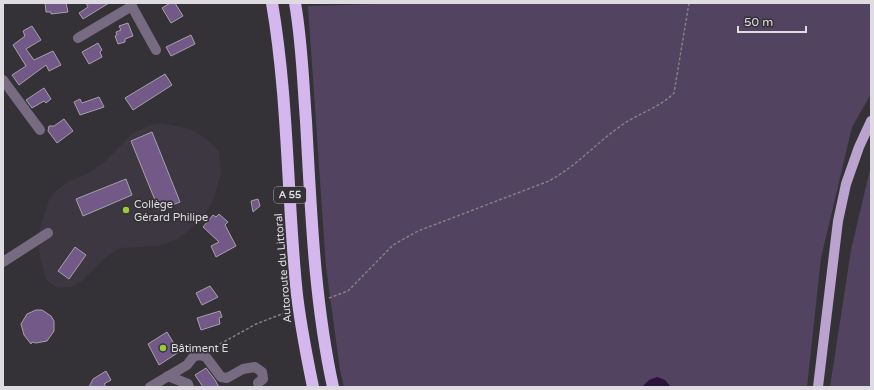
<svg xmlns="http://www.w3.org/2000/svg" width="874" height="390" viewBox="0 0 874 390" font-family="'Varela Round',sans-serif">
	<rect width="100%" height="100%" fill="#343237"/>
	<polygon fill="#3d3742" points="161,123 182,127 196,132 209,141 219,152 221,174 212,204 203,216 186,233 173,241 158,246 120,248 107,256 80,282 74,286 58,288 46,280 39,251 40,229 49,200 54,192 66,183 88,173 101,165 133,133 153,124"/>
	<g fill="#524360">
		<polygon points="410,3 871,3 871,94 852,127 821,258 807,387 344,387 340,370 326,267 308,6"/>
		<polygon points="871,165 871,387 830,387 851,250"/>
	</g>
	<polygon fill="#2b123c" points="657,377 665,380 671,387 642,387 649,380"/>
	<g fill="#725988" stroke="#a5a1a8">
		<polygon points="45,3 66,3 68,12 51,14 51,12 46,12"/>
		<polygon points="86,3 109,3 83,19 79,13 88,7"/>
		<polygon points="170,3 175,3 183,16 171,23 162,8"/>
		<polygon points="128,23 133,36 125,39 125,42 118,44 115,36 117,35 116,32 121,30 119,26"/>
		<polygon points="32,26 41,40 26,49 34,60 53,51 61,65 49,71 46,65 19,85 12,75 26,66 13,45 25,36 23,31"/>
		<polygon points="191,35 195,44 171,56 166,47"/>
		<polygon points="98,43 102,50 100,52 102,57 89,64 82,52"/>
		<polygon points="165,74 172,85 133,110 125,98"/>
		<polygon points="44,88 51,99 46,103 44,101 32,108 26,100"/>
		<polygon points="99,97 104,107 80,115 74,102 80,99 82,103"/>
		<polygon points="64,119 73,131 57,143 48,131 49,126 54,126"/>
		<polygon points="152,132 180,202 159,210 131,141"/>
		<polygon points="126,179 132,195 83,216 76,199"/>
		<polygon points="258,199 260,206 253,212 251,201"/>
		<polygon points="219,214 228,222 225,225 236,246 216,257 211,246 219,242 203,227 213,215 216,217"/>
		<polygon points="75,247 86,255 69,279 58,271"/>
		<polygon points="210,286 218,297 202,305 196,293"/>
		<polygon points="36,310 42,310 51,316 54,321 54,331 47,341 36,343 32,342 31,344 24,335 21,324 27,314"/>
		<polygon points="220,311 222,317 219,318 220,324 201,330 197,318"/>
		<polygon points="167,332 179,352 159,365 148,344"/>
		<polygon points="206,368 215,380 219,387 203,387 195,375"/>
		<polygon points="106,371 111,380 104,384 106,387 89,387 93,379"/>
	</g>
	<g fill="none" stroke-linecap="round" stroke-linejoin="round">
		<g stroke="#828084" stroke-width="1.5" stroke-dasharray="3 2" stroke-linecap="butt">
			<path d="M 329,298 L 348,291 L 393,245 L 418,231 L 549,181 C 578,165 596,143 622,125 C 639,113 659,108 674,93 L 689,3"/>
			<polyline points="211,349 256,324 287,312"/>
		</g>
		<g stroke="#776b81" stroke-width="10">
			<polyline points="130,3 156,50"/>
			<polyline points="78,38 132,6"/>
			<polyline points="3,80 40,130"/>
			<polyline points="3,262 48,233"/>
			<polyline points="168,376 188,384 189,387"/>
			<polyline points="150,387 187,365 194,356 201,355 206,357 221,377 227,378 243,369 255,367 262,372 263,379 258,383"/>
		</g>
		<polyline stroke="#baa3cf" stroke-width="10" points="818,387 838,221 846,184 859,147 871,121"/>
		<g stroke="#d4b8ed" stroke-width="12">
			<path d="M 272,3 C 288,96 287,191 296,285 C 299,319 306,353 313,387"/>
			<path d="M 295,3 C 302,42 303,82 306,121 C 311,210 314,300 333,387"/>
		</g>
	</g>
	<g fill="#94cc3c" stroke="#343237" stroke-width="1.5">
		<circle cx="126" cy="210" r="4"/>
		<circle cx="163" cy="348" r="4"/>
	</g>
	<g text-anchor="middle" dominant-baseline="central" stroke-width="3.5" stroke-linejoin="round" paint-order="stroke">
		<rect fill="#343237" stroke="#aba9ad" stroke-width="1" x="274" y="187" width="32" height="16" rx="3"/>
		<g font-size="10" font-weight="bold" fill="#dedce0">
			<text x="290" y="195">A 55</text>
		</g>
		<g font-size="11" fill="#dedce0" stroke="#343237" text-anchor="start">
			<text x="134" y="204">Collège<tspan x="134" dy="13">Gérard Philipe</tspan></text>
			<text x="171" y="348">Bâtiment E</text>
		</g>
		<g font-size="11" fill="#dedce0" stroke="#343237">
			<text transform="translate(283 268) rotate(-95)">Autoroute du Littoral</text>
		</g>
	</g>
	<rect width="874" height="390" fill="none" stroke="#dedce0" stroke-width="8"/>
	<path d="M738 26v6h68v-6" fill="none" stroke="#dedce0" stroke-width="2"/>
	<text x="744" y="26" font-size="12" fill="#dedce0" stroke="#343237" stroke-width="3" paint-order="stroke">50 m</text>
</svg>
